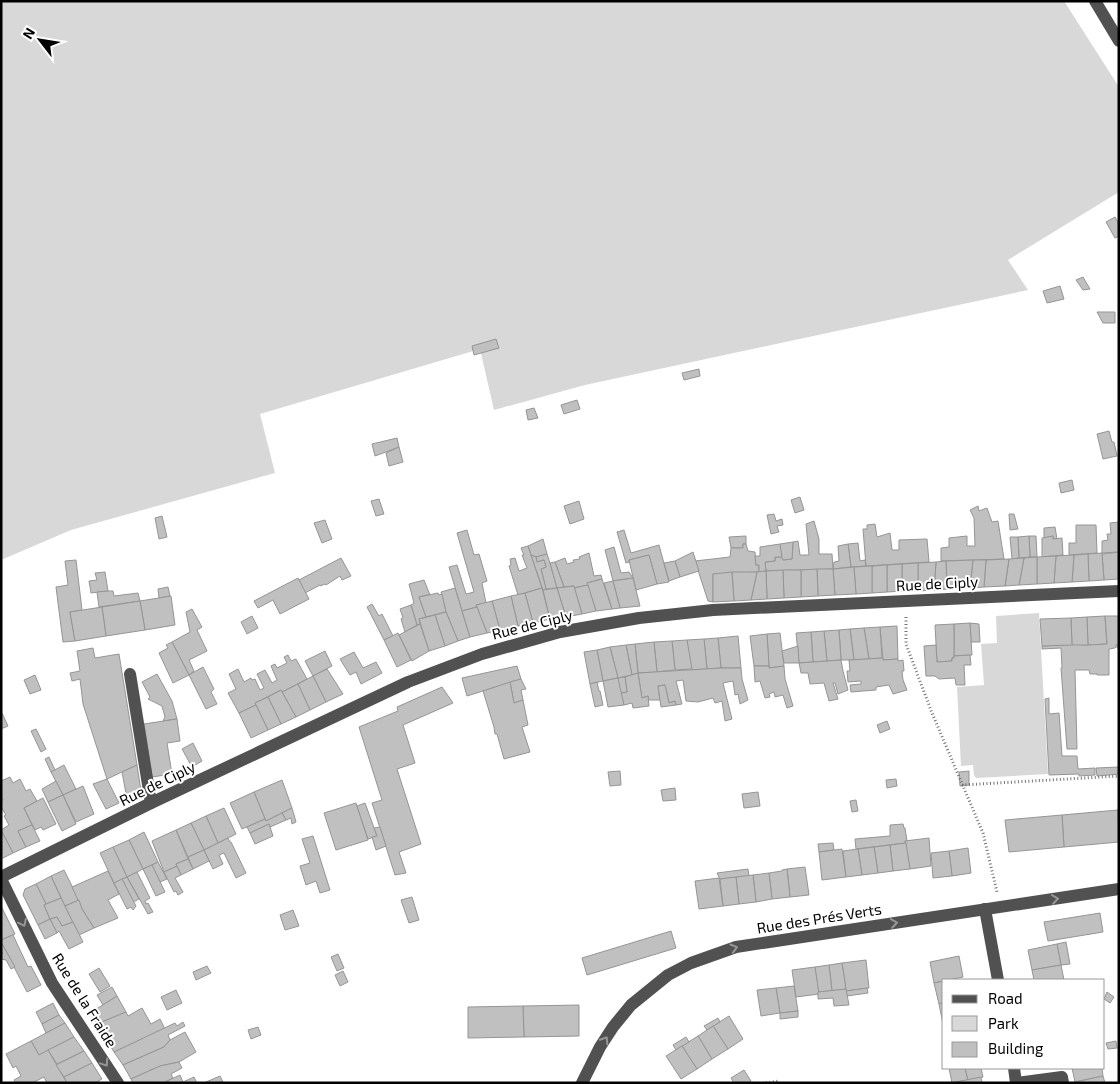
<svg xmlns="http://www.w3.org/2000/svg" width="1120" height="1084" viewBox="0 0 1120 1084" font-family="'Exo 2',sans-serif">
	<rect width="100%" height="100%" fill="#fff"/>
	<g fill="#d8d8d8">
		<polygon points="1,1 1064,1 1119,87 1119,192 1008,260 1028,290 585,385 494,410 480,349 260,414 275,473 71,530 1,560"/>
		<polygon points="1039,613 1048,774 976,778 974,775 973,765 961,766 957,687 984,685 981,644 997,643 996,616"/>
	</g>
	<g fill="#c0c0c0" stroke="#959595">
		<polygon points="1115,217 1119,224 1119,236 1115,238 1106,222"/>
		<polygon points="1083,277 1090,289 1083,290 1076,280"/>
		<polygon points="1060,286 1064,299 1047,303 1043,291"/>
		<polygon points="1097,312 1115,312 1115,323 1103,323"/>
		<polygon points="496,339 499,348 474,355 472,346"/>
		<polygon points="699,369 700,376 684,380 682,373"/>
		<polygon points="577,400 580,409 564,414 561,405"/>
		<polygon points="534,408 538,418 528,420 526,410"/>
		<polygon points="1109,431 1112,442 1114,442 1117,456 1103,459 1097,434"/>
		<polygon points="397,438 399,447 375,456 372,444"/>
		<polygon points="399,447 403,462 389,466 386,453"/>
		<polygon points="1072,480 1074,490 1061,493 1059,483"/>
		<polygon points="800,497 804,510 795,513 791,500"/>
		<polygon points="379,499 384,514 376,516 371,501"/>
		<polygon points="579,501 584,519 570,524 564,506"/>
		<polygon points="978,506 979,511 987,508 992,522 998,521 1004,559 941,561 941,548 949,547 949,538 967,536 967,546 975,546 974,518 970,510"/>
		<polygon points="774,514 776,521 782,519 783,525 777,526 779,532 771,534 767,515"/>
		<polygon points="1009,514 1014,514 1018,529 1010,530"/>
		<polygon points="162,516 167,537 159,539 155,518"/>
		<polygon points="325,520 332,539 322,543 314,523"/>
		<polygon points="814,521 819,539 819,554 832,554 833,569 766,571 765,562 775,561 775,557 782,557 783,560 792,559 793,542 798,541 800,555 809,555 806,524"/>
		<polygon points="1119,522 1119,552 1102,553 1102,541 1108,540 1107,534 1111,534 1110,523"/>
		<polygon points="875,524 877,537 890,533 892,550 899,550 899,540 927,539 929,562 866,566 863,529 867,529 867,525"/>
		<polygon points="1076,525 1096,525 1097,553 1069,555 1069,543 1076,543"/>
		<polygon points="1055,527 1057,539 1053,539 1053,536 1044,538 1044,528"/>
		<polygon points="467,530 474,555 479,554 487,581 482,583 486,603 476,605 477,607 462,611 449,567 457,565 466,594 474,592 457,533"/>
		<polygon points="624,530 631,553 659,545 669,582 657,584 649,555 629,560 629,562 626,563 617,532"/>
		<polygon points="746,536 746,544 743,544 743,548 731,548 729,537"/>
		<polygon points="1029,536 1036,536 1037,557 1030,557"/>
		<polygon points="1029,536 1030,557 1019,558 1018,537"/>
		<polygon points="1053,536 1053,539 1062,538 1063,555 1042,557 1042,538"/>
		<polygon points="1010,537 1018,537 1019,558 1012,559"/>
		<polygon points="543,539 547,554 536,557 531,555 528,546"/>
		<polygon points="793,542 792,559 783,560 780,554 780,544"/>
		<polygon points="858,543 860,561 865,560 866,566 851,567 848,544"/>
		<polygon points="743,544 746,544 748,551 755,552 756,565 759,565 759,572 713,574 713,602 708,601 695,561 730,557 731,548 743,548"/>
		<polygon points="780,544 782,557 775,557 775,561 765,562 766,571 759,572 759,565 756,565 755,556 760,556 760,547"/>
		<polygon points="848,544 851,567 833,569 834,562 839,561 838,546"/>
		<polygon points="528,546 542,588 518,595 509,566 511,565 510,559 515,558 519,571 527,568 522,555 524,555 521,548"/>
		<polygon points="614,547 621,573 629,572 633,578 613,581 605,550"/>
		<polygon points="693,552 699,571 680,577 675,561"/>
		<polygon points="1119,552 1119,579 1104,580 1102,554"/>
		<polygon points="589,553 594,576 601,575 602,579 587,583 588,585 574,588 574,586 564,587 555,562 565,558 567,564 574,562 573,560 580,559 579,557"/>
		<polygon points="1102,553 1104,580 1089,581 1088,554"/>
		<polygon points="547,554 550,563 557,588 546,589 541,569 546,567 544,560 537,562 536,557"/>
		<polygon points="1088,554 1089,581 1072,582 1074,555"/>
		<polygon points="531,555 536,557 537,562 544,560 546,567 541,569 546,589 543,590"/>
		<polygon points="649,555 657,584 636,590 629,560"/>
		<polygon points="1074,555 1072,582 1054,583 1056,556"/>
		<polygon points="1056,556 1054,583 1037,584 1037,557"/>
		<polygon points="1037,557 1037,584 1019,585 1024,558"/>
		<polygon points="341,558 351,576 342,580 340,576 326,585 325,584 320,586 320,585 305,593 299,580"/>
		<polygon points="1024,558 1019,585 1005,586 1009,559"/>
		<polygon points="1009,559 1005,586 984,587 986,560"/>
		<polygon points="76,560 82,610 70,612 75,641 63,642 56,587 68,585 65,561"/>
		<polygon points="973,560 986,560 984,587 970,588"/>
		<polygon points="973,560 970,588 947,589 946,561"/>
		<polygon points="675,561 680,577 669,581 664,563"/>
		<polygon points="946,561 947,589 934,590 936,562"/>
		<polygon points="555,562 564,587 557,588 550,563"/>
		<polygon points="936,562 934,590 918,591 918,563"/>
		<polygon points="918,563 918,591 902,591 902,564"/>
		<polygon points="902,564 902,591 887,592 887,565"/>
		<polygon points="887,565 887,592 872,593 872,566"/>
		<polygon points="872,566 872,593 856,594 854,567"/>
		<polygon points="854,567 856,594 835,595 833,569"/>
		<polygon points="817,569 833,569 835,595 818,596"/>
		<polygon points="817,569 818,596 801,597 801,570"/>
		<polygon points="783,570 801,570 801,597 784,598"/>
		<polygon points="783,570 784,598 767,599 766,571"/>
		<polygon points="766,571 767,599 751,600 757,572"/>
		<polygon points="105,572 108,591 91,593 89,581 97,580 95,573"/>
		<polygon points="732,572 757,572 751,600 734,601"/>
		<polygon points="732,572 734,601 713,602 713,574"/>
		<polygon points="298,578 309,599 280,614 273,600 258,608 254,601"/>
		<polygon points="633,578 640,606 620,608 613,581"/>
		<polygon points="602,579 612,609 596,611 587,583"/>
		<polygon points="424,580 430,595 427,595 419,597 426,617 419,619 420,624 417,625 411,605 414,603 409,584"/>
		<polygon points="613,581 620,608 612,609 604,583"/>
		<polygon points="588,585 596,611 582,614 574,588"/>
		<polygon points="574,586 582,614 566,617 557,588"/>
		<polygon points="168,587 170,596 159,598 158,589"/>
		<polygon points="455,588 470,637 458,641 446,612 441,592"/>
		<polygon points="542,588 550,619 533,623 525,593"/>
		<polygon points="557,588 566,617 550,619 543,590"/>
		<polygon points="108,591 113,591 114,596 138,593 140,601 99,607 97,592"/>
		<polygon points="438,593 439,595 442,594 446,612 426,617 419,597"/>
		<polygon points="525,593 533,623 518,626 511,596"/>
		<polygon points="171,596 175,625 145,630 140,601"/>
		<polygon points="511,596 518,626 500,630 492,601"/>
		<polygon points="140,601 145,630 106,636 102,607"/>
		<polygon points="492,601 500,630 487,633 476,605"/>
		<polygon points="372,604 379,616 382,614 393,636 384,640 367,607"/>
		<polygon points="411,605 417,625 405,632 401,619 403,618 400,609"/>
		<polygon points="102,607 106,636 75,641 70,612"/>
		<polygon points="477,607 487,633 470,637 462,611"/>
		<polygon points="192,609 202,627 197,630 207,651 189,660 194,671 189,675 172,642 190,632 186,612"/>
		<polygon points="446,612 458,641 445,646 435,615"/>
		<polygon points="435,615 445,646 429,651 419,619"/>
		<polygon points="252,616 258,628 247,634 241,622"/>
		<polygon points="1105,616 1107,644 1088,645 1087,617"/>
		<polygon points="1105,616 1119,616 1119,648 1117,648 1117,644 1115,648 1109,649 1109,675 1097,675 1097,674 1090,674 1089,670 1075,670 1077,749 1067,749 1061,668 1062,668 1061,648 1042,649 1042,646 1070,644 1088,645 1107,644"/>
		<polygon points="1087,617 1088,645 1072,645 1071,618"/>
		<polygon points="1071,618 1072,645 1042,646 1040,619"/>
		<polygon points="970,623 979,624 980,642 971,642"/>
		<polygon points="970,623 972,655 954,656 954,624"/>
		<polygon points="420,624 429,651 412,661 399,635"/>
		<polygon points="954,624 954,658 952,658 952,661 937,662 935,625"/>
		<polygon points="897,626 898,659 883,660 880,627"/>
		<polygon points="880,627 882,658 869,659 864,628"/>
		<polygon points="864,628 869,659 854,660 850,629"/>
		<polygon points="850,629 854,660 841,660 839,630"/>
		<polygon points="839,630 841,660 827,661 824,631"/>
		<polygon points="824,631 827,661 813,662 811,632"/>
		<polygon points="811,632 813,662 799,663 796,633"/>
		<polygon points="398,633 411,660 397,667 384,640"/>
		<polygon points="780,633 784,666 769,668 767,634"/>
		<polygon points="767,634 769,666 754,666 750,636"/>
		<polygon points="738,636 741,668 721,668 718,638"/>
		<polygon points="718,638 721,668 707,669 704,639"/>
		<polygon points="704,639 707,669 691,670 687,640"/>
		<polygon points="687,640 692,669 675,670 672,641"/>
		<polygon points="672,641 675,670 657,672 654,642"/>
		<polygon points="172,642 189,675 173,683 159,653 168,648 166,645"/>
		<polygon points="654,642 657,672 638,673 635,644"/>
		<polygon points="635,644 638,673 632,675 626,645"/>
		<polygon points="626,645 632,675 618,678 610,647"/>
		<polygon points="936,645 937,662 952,661 952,658 954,658 954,656 970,655 971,665 964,665 965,685 956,685 955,678 939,679 935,676 926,676 924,646"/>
		<polygon points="798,646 799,663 784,663 782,651"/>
		<polygon points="610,647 618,678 603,681 597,650"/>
		<polygon points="93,648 95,658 119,654 137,765 107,779 83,704 80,679 72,681 70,673 80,671 77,651"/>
		<polygon points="597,650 603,681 590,684 584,652"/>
		<polygon points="325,651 332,666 313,676 305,661"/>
		<polygon points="354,652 363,668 376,662 382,673 361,684 356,672 350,675 340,659"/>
		<polygon points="288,655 291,661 296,659 307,679 282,692 281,690 255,703 256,705 239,713 228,693 236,689 229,674 238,669 244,682 251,678 252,680 255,679 260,690 264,688 257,674 265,670 272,683 277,680 271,666 275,664 277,668 287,663 284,657"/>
		<polygon points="883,658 883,660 898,659 898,661 903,660 904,671 902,671 903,680 907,690 893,694 889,685 876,687 876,690 851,692 850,685 861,684 861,681 848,682 847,671 850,671 849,660"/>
		<polygon points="841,660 843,671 848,690 838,694 835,683 833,683 838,699 829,701 824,683 810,684 808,673 801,673 799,663"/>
		<polygon points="517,666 521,679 467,696 462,678"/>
		<polygon points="754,666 769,666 769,668 784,666 785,679 793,706 787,708 783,695 775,697 774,692 769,694 770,697 765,698 760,681 755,682"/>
		<polygon points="203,667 214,689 211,692 217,704 206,709 189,675"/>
		<polygon points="721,668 741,668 742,679 748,700 740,704 738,694 735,695 733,681 723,683 732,719 725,721 722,701 715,703 713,698 698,702 686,701 683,680 676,681 682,704 676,705 675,701 669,703 665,685 658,686 660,700 649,700 648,696 642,698 638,673"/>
		<polygon points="327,669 343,694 326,702 313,676"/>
		<polygon points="638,673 642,698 648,696 649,706 633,708 632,703 624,705 620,693 627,692 625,677"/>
		<polygon points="157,674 172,701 177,719 163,721 165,717 162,706 148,699 150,697 142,682"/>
		<polygon points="35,675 41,690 30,694 24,680"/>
		<polygon points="313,676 326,702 310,710 298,684"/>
		<polygon points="625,677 627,692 620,693 618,678"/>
		<polygon points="618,678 624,705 608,707 603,681"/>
		<polygon points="521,679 526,689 521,690 523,700 514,703 510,682"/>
		<polygon points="510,682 514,703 523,700 528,725 522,727 530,752 504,759 497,734 495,734 494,727 483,691"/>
		<polygon points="597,682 599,691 600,691 603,705 595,707 590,684"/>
		<polygon points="298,684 310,710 296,717 282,692"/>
		<polygon points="665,685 669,703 675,701 676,705 661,707 658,686"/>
		<polygon points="442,687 453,703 403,725 415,763 397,769 421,844 399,852 406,873 395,875 372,803 382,800 359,727 398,711 397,707"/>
		<polygon points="281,690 296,717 281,724 268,697"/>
		<polygon points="268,697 281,724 268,730 255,703"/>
		<polygon points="1049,698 1049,714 1059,713 1062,756 1077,756 1078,769 1095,768 1095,775 1079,776 1079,774 1049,775 1045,699"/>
		<polygon points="256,705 268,730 251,738 239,713"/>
		<polygon points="1,713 2,713 8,726 1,729"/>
		<polygon points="177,719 180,741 167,743 172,774 152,777 144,724"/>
		<polygon points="887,721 890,729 880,733 877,725"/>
		<polygon points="36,729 46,749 41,752 31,731"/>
		<polygon points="193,743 202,761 192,767 182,749"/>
		<polygon points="49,757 55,770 51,772 45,759"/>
		<polygon points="64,765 76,789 63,795 51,772"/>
		<polygon points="137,765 141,791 127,799 122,772"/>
		<polygon points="1119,767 1119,774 1097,776 1096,768"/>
		<polygon points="620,771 621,785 610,786 608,772"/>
		<polygon points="969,771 969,785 960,786 959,772"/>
		<polygon points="10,777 13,783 20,779 26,791 30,789 37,801 24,808 32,825 18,831 26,847 13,853 1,830 9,825 4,816 6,815 1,807 1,800 3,800 1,797 1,781"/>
		<polygon points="107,779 119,803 106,809 93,784"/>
		<polygon points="896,779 897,786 887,788 886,780"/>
		<polygon points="282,780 292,808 266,821 254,792"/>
		<polygon points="56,781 63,795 48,802 42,789"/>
		<polygon points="83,786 94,814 76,822 63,795"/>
		<polygon points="675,788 676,800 663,801 661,790"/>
		<polygon points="254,792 265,819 242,829 230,803"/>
		<polygon points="758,792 760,806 744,808 742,794"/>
		<polygon points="63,795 76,824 62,831 48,802"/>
		<polygon points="43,798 56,824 43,830 41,827 35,830 24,808"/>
		<polygon points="856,800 858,811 852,812 850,801"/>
		<polygon points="356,803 368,840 336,850 324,813"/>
		<polygon points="365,803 377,836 368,839 357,806"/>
		<polygon points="224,808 236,834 218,843 206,816"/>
		<polygon points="292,808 296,822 292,824 291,818 286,820 282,813"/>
		<polygon points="1118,810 1119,842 1064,847 1062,815"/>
		<polygon points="282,813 286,820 270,827 269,824 250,833 247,827 265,819 266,821"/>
		<polygon points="1062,815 1064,847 1009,852 1005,820"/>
		<polygon points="206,816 218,843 204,850 191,823"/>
		<polygon points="191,823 204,850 188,857 176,830"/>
		<polygon points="269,824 273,836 255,844 250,833"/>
		<polygon points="903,824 904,828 905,828 907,841 905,841 906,843 856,849 855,839 890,836 890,825"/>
		<polygon points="32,825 40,841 26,847 18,831"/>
		<polygon points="380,827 386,846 376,850 372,837 377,836 374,828"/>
		<polygon points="1,830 13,853 1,859"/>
		<polygon points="176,830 188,859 176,864 177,866 164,872 152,841"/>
		<polygon points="144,832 158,862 143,869 129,840"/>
		<polygon points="313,836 330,890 320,893 316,881 306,885 300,866 310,863 302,839"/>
		<polygon points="228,838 230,842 231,842 246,873 236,878 224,853 219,855 223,864 213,869 204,850"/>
		<polygon points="929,838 931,866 910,869 905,841"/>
		<polygon points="129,840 143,869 127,877 113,847"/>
		<polygon points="833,843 834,850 819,852 818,844"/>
		<polygon points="906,843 910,869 893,871 890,845"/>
		<polygon points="890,845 893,871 878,873 874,847"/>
		<polygon points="113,847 127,877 114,883 100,853"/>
		<polygon points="874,847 878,873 862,875 858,849"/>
		<polygon points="968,848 971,873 952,876 949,851"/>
		<polygon points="842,849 846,877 822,880 819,852"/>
		<polygon points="858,849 862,875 846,877 843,851"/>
		<polygon points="204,850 209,861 193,869 188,857"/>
		<polygon points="949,851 952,876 933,878 931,853"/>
		<polygon points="188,859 193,869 181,875 176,864"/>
		<polygon points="158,862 167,879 160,882 152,865"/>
		<polygon points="152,865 165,892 156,896 143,869"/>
		<polygon points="177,866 181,875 175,878 183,892 178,895 176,891 174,892 164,872"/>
		<polygon points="805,867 809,895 790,897 787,869"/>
		<polygon points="748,869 749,876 720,879 717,873"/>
		<polygon points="787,869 790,897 772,899 769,873 782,871 782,870"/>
		<polygon points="64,870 79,900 65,906 51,876"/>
		<polygon points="108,871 119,894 108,900 118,918 94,928 82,909 72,887"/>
		<polygon points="137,872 150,898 145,901 146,904 148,903 153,912 148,914 127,877"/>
		<polygon points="769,873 772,899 756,902 753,875"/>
		<polygon points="753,875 756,902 739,904 736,877"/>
		<polygon points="51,876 61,898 46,904 36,884"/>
		<polygon points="127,877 139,899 133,902 122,879"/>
		<polygon points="736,877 739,904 723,906 720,879"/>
		<polygon points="719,878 723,906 699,909 695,881"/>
		<polygon points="122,879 136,906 133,910 131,907 127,909 114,883"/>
		<polygon points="36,884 46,904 44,905 50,919 38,925 23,895 25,889"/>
		<polygon points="412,897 419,920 409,923 401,900"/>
		<polygon points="61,898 73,922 62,926 57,917 50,919 44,905"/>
		<polygon points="79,900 82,909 94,928 79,935 65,906"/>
		<polygon points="1,906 15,934 1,940"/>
		<polygon points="293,910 299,926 285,930 280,915"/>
		<polygon points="1100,913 1103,932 1048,941 1044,922"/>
		<polygon points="57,917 62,926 73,922 83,942 69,949 59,931 57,933 50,919"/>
		<polygon points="50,919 57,933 45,939 38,925"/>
		<polygon points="671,931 676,948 587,975 582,958"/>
		<polygon points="13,935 28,967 31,966 41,985 27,992 1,942 1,940"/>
		<polygon points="1,942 15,967 11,969 6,960 1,959 1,954 3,953 1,951"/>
		<polygon points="1066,942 1070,964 1061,965 1057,944"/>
		<polygon points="1057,944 1061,965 1032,970 1028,950"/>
		<polygon points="338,954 344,968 337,971 331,957"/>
		<polygon points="959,956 963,977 934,983 930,962"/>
		<polygon points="866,960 869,988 846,991 842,963"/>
		<polygon points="842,963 846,989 832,991 829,965"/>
		<polygon points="829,965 832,991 818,992 815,967"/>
		<polygon points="1061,965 1064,980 1034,980 1032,970"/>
		<polygon points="207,966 211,973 196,980 193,972"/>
		<polygon points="815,967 819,994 796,997 792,970"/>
		<polygon points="99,968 110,986 100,992 89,974"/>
		<polygon points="343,971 348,982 340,986 335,975"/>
		<polygon points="944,981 944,1002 939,1004 934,983"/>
		<polygon points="794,986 798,1011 780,1013 776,988"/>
		<polygon points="112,987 117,996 103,1005 97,995"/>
		<polygon points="776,988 780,1013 761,1016 757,990"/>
		<polygon points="867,988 868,993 847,996 846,991"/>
		<polygon points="846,989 849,1005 834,1006 833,998 818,999 818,992"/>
		<polygon points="176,990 182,1003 167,1010 161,997"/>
		<polygon points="1107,992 1114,997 1110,1003 1104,999"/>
		<polygon points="117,996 126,1012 97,1024 90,1013"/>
		<polygon points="944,1002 944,1024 943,1024 939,1004"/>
		<polygon points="53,1003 59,1015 42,1024 36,1012"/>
		<polygon points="579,1005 579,1036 524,1037 523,1006"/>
		<polygon points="523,1006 524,1037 468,1038 468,1007"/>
		<polygon points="142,1008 151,1024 160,1019 165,1029 114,1052 97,1024 126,1012 128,1016"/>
		<polygon points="798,1011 798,1017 780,1019 780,1013"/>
		<polygon points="59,1015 65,1023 46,1033 42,1024"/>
		<polygon points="729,1016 743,1039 728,1049 713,1026"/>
		<polygon points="718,1018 720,1022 707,1030 704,1026"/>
		<polygon points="183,1022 185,1026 168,1035 170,1040 164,1047 123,1065 114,1052 175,1023 177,1026"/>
		<polygon points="65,1023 74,1037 39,1055 31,1041"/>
		<polygon points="713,1026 728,1049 712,1059 698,1036"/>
		<polygon points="258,1027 261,1035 251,1039 248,1030"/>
		<polygon points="185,1032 196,1052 179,1062 160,1066 131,1079 123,1065 164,1047 170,1040"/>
		<polygon points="698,1036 712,1059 697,1069 682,1046"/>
		<polygon points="74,1037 84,1051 57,1064 48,1050"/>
		<polygon points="686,1037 689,1042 676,1050 673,1045"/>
		<polygon points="31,1041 39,1055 48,1050 67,1083 47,1083 44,1077 32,1083 16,1083 14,1080 21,1076 16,1066 13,1068 6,1054"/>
		<polygon points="1116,1041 1117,1048 1108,1049 1106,1043"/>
		<polygon points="682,1046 697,1069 681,1079 666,1056"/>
		<polygon points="84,1051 92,1063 64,1077 56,1065"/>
		<polygon points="179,1062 182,1068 171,1074 173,1078 163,1083 133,1083 131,1079 160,1066"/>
		<polygon points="92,1063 102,1079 95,1083 67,1083 64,1077"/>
		<polygon points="949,1068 965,1068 968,1080 952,1083"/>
		<polygon points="965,1068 981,1068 983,1077 968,1080"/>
		<polygon points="1072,1068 1102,1068 1103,1076 1075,1082"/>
		<polygon points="744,1070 751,1081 748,1083 734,1083 731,1078"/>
		<polygon points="180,1075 183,1082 194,1077 197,1083 163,1083"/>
		<polygon points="220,1076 223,1082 205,1083 206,1082"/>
		<polygon points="1103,1076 1105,1083 1075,1083 1075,1082"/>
		<polygon points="981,1077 982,1083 956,1083 956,1082"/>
	</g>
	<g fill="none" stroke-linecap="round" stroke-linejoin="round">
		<g stroke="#737373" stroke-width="3" stroke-dasharray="1 2.5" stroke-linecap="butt">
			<polyline points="906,617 906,644 932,713 983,833 997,892"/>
			<polyline points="962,785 1119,776"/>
			<polyline points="766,1083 779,1081"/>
		</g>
		<g stroke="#515151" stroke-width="12">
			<polyline points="1095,1 1119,41"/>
			<polyline points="130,674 151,803"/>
			<polyline points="1,877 151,803 408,682 482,654 560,632 639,618 713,610 1119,591"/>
			<polyline points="1,879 52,983 118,1083"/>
			<polyline points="985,909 998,980"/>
			<polyline points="1014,1068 1016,1083 1062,1077 1063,1083"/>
			<polyline points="582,1083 600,1047 613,1027 631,1005 668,975 691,963 736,947 1119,889"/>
		</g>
	</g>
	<defs><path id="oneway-chevron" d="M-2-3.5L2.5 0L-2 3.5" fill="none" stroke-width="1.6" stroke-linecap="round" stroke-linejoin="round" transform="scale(1.25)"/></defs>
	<g stroke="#979797">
		<use href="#oneway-chevron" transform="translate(1055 899) rotate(-8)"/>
		<use href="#oneway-chevron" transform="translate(23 923) rotate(64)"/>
		<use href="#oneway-chevron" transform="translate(894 923) rotate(-9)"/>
		<use href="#oneway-chevron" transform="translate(734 948) rotate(-16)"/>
		<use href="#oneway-chevron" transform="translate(605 1040) rotate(-58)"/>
		<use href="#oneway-chevron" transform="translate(105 1063) rotate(56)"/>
	</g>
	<g text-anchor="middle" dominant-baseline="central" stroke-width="4" stroke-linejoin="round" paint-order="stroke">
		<g font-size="15" fill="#000" stroke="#fff">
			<text transform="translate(937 583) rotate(-3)">Rue de Ciply</text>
			<text transform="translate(532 624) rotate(-14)">Rue de Ciply</text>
			<text transform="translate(157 783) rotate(-26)">Rue de Ciply</text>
			<text transform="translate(819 918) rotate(-9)">Rue des Prés Verts</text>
			<text transform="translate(85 1000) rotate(58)">Rue de la Fraide</text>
		</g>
	</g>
	<rect width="1120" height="1084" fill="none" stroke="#000000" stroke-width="5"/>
	<rect x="942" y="979" width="162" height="90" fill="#ffffff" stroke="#999999"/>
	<rect x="952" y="995" width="25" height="8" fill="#515151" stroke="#999999"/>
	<text x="988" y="1004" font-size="15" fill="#000000">Road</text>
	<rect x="952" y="1016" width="25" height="15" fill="#d8d8d8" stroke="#999999"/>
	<text x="988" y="1029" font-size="15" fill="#000000">Park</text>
	<rect x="952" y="1042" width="25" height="15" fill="#c0c0c0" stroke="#999999"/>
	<text x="988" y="1054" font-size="15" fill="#000000">Building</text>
	<g transform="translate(40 40) rotate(301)" stroke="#ffffff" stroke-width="4" paint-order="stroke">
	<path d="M0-4L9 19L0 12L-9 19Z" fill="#000000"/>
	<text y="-8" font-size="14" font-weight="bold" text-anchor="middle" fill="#000000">N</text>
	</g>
</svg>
